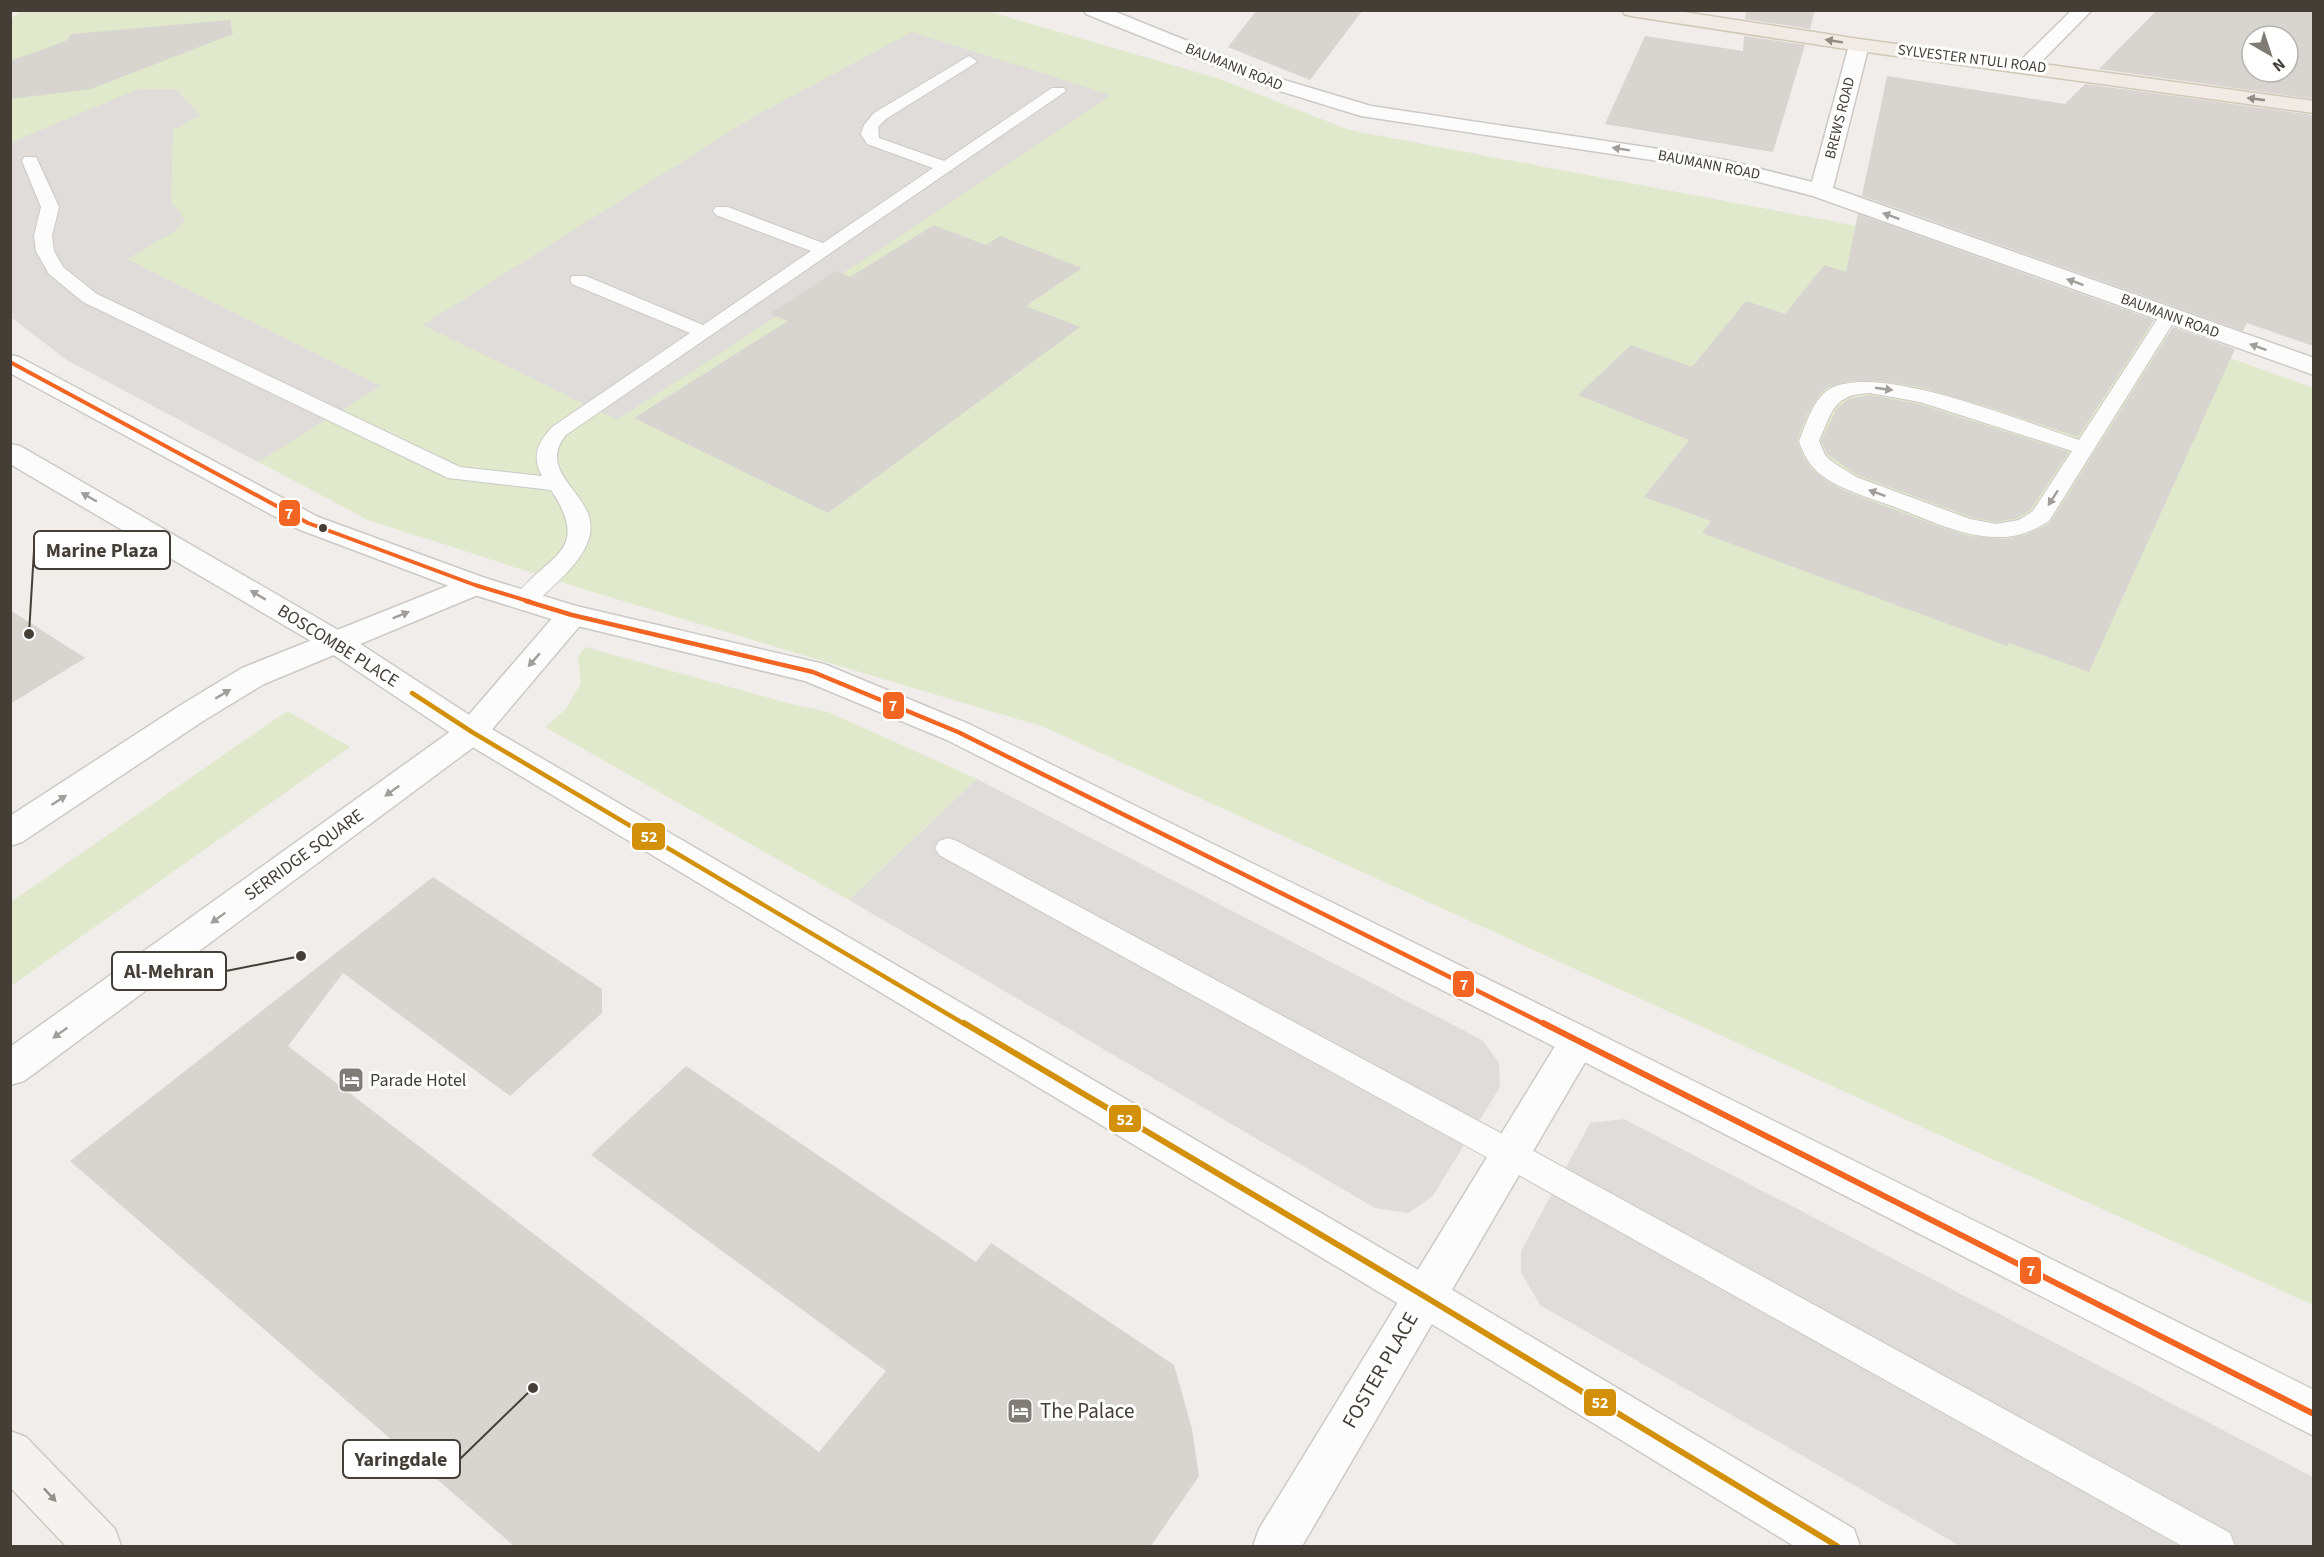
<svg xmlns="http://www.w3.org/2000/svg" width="2324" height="1557" viewBox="0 0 2324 1557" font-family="'Source Sans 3',sans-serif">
	<rect width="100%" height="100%" fill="#f0edea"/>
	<g fill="#e0e9cb">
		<polygon points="22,10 987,11 1220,79 1349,130 1873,229 2313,388 2313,1305 1044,727 586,590 368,520 67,360 11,317 10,20"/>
		<polygon points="585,647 791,704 828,712 977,779 849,900 545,727 566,709 581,683 578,657"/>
		<polygon points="287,711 350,747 11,986 11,902"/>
	</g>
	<g fill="#dfdcda">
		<polygon points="912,32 1111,95 904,233 617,420 423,325 753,117"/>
		<polygon points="138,89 176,89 200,115 173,130 171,201 185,220 177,230 127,259 381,386 258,462 67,360 11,317 10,143"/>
		<polygon points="977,779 1482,1040 1499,1063 1500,1087 1432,1197 1408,1213 1375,1208 849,900"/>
		<polygon points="1624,1119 2313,1477 2313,1546 1960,1546 1540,1305 1521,1272 1521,1251 1590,1123"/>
	</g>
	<g fill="#d8d5d1" fill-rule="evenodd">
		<polygon points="1257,10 1363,10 1310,80 1228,47"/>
		<polygon points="1746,10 1815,10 1810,29 1745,19"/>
		<path d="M 2157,10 L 2313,10 L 2313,99 L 2099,69 ZM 2252,36 L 2288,36 L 2288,72 L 2252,72 Z"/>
		<polygon points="230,20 233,34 91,89 10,99 10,61 66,41 71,34"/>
		<polygon points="1645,36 1743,51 1744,36 1805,45 1773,152 1605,124"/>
		<polygon points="1887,76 2065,104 2085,84 2313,115 2313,346 2247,323 2243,331 1862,196"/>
		<polygon points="1858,214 2154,320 2078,437 1989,407 1915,386 1880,381 1850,381 1827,388 1821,393 1808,413 1797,440 1803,456 1812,469 1828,482 1845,491 1943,528 1969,536 2004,539 2025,535 2050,523 2173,327 2235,349 2089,672 2009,643 2007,646 1702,533 1711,521 1644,497 1689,440 1578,395 1631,345 1692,367 1746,301 1785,314 1824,265 1846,272"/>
		<polygon points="934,225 986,245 1000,236 1082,268 1026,306 1080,327 828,513 634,418 788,321 769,314 836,271 850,277"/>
		<polygon points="1870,395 1919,404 2069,452 2031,509 2018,518 1996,522 1971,517 1857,475 1827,454 1821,441 1837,408 1849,399"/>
		<polygon points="10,610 85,658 10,704"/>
		<polygon points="433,877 602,989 602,1013 510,1096 343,973 288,1046 819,1452 886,1371 591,1155 686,1066 976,1262 991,1243 1174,1365 1192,1429 1199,1476 1151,1546 514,1546 70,1161"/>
	</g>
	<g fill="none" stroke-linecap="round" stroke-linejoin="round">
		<g stroke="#ccc9c6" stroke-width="2">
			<g id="service">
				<path d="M 969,56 L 977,61 L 974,64 L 886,119 L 878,127 L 879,138 L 944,161 L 1052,88 L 1064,88 L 1066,91 L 566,435 C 534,474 598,495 590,534 C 584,563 552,586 532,606 L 524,609 L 516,606 L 513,601 C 541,555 595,556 551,490 L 448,478 L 83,302 L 49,274 L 36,251 L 34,236 L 41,207 L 22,161 L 24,157 L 36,157 L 59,207 L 52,236 L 54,251 L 63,267 L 97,294 L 460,467 L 542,476 C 531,455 538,443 552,427 L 690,333 L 572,284 L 570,280 L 572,276 L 586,276 L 703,325 L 811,251 L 716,215 L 713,211 L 716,207 L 728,207 L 823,243 L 933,168 L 867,144 L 861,134 L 864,125 L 874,113 Z"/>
				<path d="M 2169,309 L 2176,311 L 2178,315 L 2049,521 C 2033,531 2017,538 1997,537 C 1961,537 1925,518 1892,506 C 1868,497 1841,490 1821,475 C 1810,466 1803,454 1799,441 C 1806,425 1812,401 1828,390 C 1875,360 2026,423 2079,440 L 2160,315 L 2162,311 ZM 1870,393 L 1920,402 L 2072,451 L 2033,511 L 2019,520 L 1996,524 L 1970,519 L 1856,477 L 1831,461 L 1825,455 L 1819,441 C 1832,412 1833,394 1870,393 Z"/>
				<polygon points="948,838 957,841 1521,1144 2230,1533 2235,1546 2182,1546 1499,1164 939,855 935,848 939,841"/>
			</g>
		</g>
		<g stroke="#ccc9c6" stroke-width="3">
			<g id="minor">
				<polygon points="1084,10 1111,10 1284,80 1371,106 1652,148 1725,160 1812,182 1849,45 1852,41 1866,41 1869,45 1833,188 2314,358 2314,375 1813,196 1725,173 1652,160 1361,116 1270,88 1086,14"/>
				<polygon points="2072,10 2092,10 2033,70 2019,70 2016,66 2019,62"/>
				<polygon points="475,575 485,578 490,585 485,592 264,684 203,721 22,842 10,846 10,816 181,705 242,668"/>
				<polygon points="572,605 583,608 587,615 583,622 483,740 24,1081 10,1085 10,1047 461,724 561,608"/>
				<polygon points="1578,1025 1591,1030 1597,1041 1591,1052 1302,1546 1253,1546 1259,1529 1565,1030"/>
			</g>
		</g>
		<g stroke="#ccc9c6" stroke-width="3">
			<g id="tertiary">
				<polygon points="10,355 19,357 318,517 485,578 576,606 824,664 969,724 1591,1030 2314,1390 2314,1436 1565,1052 947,740 805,681 561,622 465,592 298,529 10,373"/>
				<polygon points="10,444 20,446 345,634 483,724 1439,1282 1854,1529 1860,1546 1794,1546 1409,1310 461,740 323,648 10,464"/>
			</g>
		</g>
		<g stroke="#cec9c1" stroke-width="3">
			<polygon id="secondary" points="10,1431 26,1437 115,1529 121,1546 66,1546 10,1487"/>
		</g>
		<g stroke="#d1c8b8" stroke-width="3">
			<polygon id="primary" points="1622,10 1671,10 1859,39 2314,101 2314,113 1859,51 1631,16 1624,14"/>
		</g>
		<use href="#service" fill="#fdfcfc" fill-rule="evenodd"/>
		<use href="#minor" fill="#fdfcfc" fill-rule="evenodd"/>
		<use href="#tertiary" fill="#fdfcfc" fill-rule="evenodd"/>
		<use href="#secondary" fill="#f5f3ef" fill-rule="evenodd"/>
		<use href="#primary" fill="#f0ebe4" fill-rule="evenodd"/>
		<g stroke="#fff" stroke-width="8">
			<polyline id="bus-1-far2" points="10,362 308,523 475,585 531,602"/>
		</g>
		<g stroke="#fff" stroke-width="9">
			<polyline id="bus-1-far1" points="526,601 572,615 813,672 958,732 1546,1025"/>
		</g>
		<g stroke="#fff" stroke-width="10">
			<polyline id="bus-1" points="1543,1023 2314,1414"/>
		</g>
		<g stroke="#fff" stroke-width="9">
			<polyline id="bus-2-far1" points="412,693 472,732 966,1025"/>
		</g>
		<g stroke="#fff" stroke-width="10">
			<polyline id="bus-2" points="964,1023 1424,1296 1837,1546"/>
		</g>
		<use href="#bus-1-far2" stroke="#f26522" stroke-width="4"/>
		<use href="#bus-1-far1" stroke="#f26522" stroke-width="4.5"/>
		<use href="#bus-1" stroke="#f26522" stroke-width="6"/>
		<use href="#bus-2-far1" stroke="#d3910b" stroke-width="4.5"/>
		<use href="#bus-2" stroke="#d3910b" stroke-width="6"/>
	</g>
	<defs><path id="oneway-solid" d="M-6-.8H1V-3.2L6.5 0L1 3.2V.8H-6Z" transform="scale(1.5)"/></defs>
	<g fill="#928c84">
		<use href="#oneway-solid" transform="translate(1834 41) rotate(-171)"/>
		<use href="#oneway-solid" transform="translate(2256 99) rotate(-172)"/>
	</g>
	<g fill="#a19d99">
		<use href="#oneway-solid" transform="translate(1621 149) rotate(-171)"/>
		<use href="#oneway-solid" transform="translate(1891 216) rotate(-160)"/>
		<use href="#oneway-solid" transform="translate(2075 282) rotate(-160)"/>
		<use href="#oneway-solid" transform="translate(2258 347) rotate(-160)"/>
		<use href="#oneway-solid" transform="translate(1884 389) rotate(8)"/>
		<use href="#oneway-solid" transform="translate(1877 493) rotate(-160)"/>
		<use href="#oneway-solid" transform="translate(89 497) rotate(-150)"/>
		<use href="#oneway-solid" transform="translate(2053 498) rotate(123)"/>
		<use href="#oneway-solid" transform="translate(258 595) rotate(-149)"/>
		<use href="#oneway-solid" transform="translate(401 615) rotate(-22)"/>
		<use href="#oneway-solid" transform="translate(534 660) rotate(131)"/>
		<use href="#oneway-solid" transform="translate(223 694) rotate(-31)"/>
		<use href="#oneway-solid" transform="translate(392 791) rotate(144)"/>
		<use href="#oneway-solid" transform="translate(59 800) rotate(-33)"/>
		<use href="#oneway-solid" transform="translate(218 918) rotate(144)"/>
		<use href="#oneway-solid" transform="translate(60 1033) rotate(144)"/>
	</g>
	<use fill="#948f89" href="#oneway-solid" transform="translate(50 1495) rotate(47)"/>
	<defs>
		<g id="hotel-square" transform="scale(1.35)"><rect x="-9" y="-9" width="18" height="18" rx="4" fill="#817b75" stroke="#fff"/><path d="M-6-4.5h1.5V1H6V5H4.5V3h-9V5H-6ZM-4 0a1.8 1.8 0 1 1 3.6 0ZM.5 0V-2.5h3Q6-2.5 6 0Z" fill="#fff"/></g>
	</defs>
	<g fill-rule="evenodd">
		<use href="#hotel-square" x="351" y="1080"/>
		<use href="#hotel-square" x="1020" y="1411"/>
	</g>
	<circle fill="#453e36" stroke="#fff" stroke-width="2" cx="323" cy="528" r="5"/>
	<g text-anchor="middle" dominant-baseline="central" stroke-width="6" stroke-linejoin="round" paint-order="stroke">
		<g font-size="15" fill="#453e36" stroke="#fff">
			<text transform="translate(1972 59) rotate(7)">SYLVESTER NTULI ROAD</text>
			<text transform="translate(1234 67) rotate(22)">BAUMANN ROAD</text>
			<text transform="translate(1840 118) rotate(-76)">BREWS ROAD</text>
			<text transform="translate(1709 165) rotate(11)">BAUMANN ROAD</text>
			<text transform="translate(2170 316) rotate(20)">BAUMANN ROAD</text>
		</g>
		<g font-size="18" fill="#453e36" stroke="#fff">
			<text transform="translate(338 646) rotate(32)">BOSCOMBE PLACE</text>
			<text transform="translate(304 855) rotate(-36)">SERRIDGE SQUARE</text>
		</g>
		<g font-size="18" fill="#453e36" stroke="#fff" text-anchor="start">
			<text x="370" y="1080">Parade Hotel</text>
		</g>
		<g font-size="21" fill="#453e36" stroke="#fff">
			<text transform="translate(1380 1370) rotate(-60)">FOSTER PLACE</text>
		</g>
		<g font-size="21" fill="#453e36" stroke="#fff" text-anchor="start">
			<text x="1040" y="1411">The Palace</text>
		</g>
	</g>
	<path fill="none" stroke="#453e36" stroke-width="2" d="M29 634L34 550M301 956L226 971M533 1388L460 1459"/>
	<g fill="#453e36" stroke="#fff" stroke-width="2">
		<circle cx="29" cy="634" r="6"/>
		<circle cx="301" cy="956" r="6"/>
		<circle cx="533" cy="1388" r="6"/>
	</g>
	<g fill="#fff" stroke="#453e36" stroke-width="2">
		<rect x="34" y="531" width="136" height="38" rx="6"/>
		<rect x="112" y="952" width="114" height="38" rx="6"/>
		<rect x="343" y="1440" width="117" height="38" rx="6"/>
	</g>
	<g font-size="20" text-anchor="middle" font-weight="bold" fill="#453e36">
		<text x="102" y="557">Marine Plaza</text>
		<text x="169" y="978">Al-Mehran</text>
		<text x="401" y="1466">Yaringdale</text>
	</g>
	<g stroke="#fff" stroke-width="2">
		<rect x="278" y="499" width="23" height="28" rx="6" fill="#f26522"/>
		<rect x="882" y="691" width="23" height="29" rx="6" fill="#f26522"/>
		<rect x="631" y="822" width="35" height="29" rx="6" fill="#d3910b"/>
		<rect x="1452" y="970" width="23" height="28" rx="6" fill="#f26522"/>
		<rect x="1108" y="1104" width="34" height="29" rx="6" fill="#d3910b"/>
		<rect x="2019" y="1256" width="23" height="29" rx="6" fill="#f26522"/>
		<rect x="1583" y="1388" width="34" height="29" rx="6" fill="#d3910b"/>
	</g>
	<g font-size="16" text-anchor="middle" font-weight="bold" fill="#fff">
		<text x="289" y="519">7</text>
		<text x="893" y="711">7</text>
		<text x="649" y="842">52</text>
		<text x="1464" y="990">7</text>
		<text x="1125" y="1125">52</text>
		<text x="2031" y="1276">7</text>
		<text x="1600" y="1408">52</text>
	</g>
	<rect width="2324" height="1557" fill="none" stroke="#453e36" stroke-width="24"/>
	<g transform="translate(2270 54) rotate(141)"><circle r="28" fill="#ffffff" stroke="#b5b2af" stroke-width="1.5"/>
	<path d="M0-4.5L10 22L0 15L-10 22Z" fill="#817b75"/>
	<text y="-9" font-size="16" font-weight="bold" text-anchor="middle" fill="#453e36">N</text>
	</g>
</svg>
